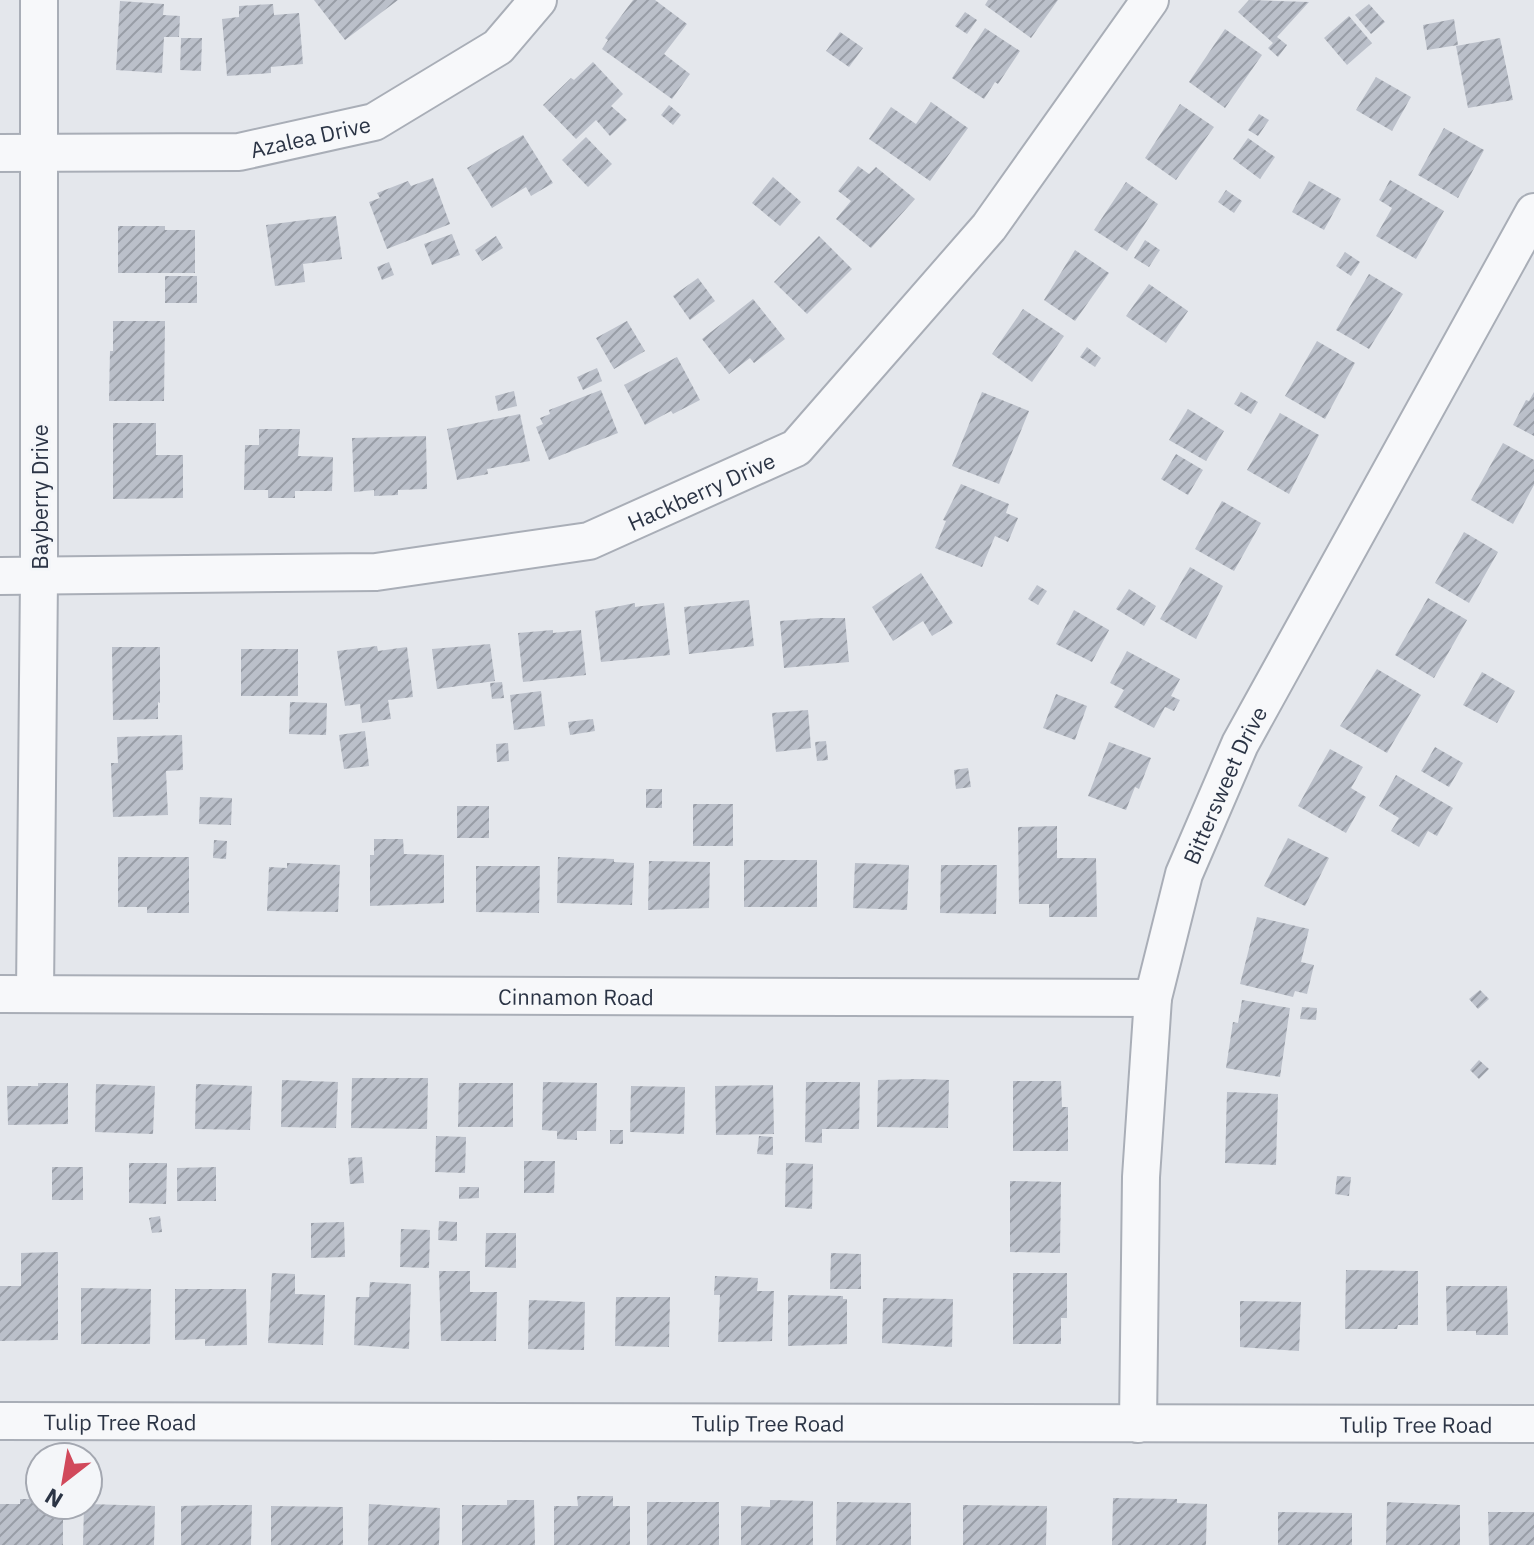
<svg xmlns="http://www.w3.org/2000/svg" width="1534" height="1545" viewBox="0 0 1534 1545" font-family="'IBM Plex Sans',sans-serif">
	<defs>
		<pattern id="building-hatch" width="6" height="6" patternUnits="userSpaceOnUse" patternTransform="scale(2)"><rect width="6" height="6" fill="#bbc0ca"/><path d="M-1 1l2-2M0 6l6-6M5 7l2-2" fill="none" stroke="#989da6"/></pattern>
	</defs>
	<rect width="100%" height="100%" fill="#e4e7ec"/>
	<g fill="url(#building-hatch)">
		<polygon points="314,0 398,0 345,40"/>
		<polygon points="633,0 655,0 687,24 664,54 690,74 672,99 602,49 608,40 605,38"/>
		<polygon points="988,0 1058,0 1031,38 985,5"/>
		<polygon points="1249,0 1309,2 1277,37 1287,45 1278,57 1268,48 1273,43 1238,12"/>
		<polygon points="120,1 164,4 163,15 180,16 179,37 164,37 162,73 116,70"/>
		<polygon points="273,4 274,15 299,13 303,64 271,67 271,73 227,76 222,19 239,17 239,6"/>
		<polygon points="1369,4 1385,22 1371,34 1355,15"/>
		<polygon points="965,12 977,20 967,34 955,26"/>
		<polygon points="1349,16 1372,43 1347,65 1324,38"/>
		<polygon points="1454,19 1458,45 1427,50 1423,25"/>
		<polygon points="985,28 1020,51 998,84 995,82 984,99 952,78"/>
		<polygon points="1225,29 1262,55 1225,108 1189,82"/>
		<polygon points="840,32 863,48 849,67 826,51"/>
		<polygon points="181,38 202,38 201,71 180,70"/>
		<polygon points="1500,38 1513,100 1468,108 1456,46"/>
		<polygon points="593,62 623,94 611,106 627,120 610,136 596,120 576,139 543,105 571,78 574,80"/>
		<polygon points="1376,77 1411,97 1392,131 1356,110"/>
		<polygon points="931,102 968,128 930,181 869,139 891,107 916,124"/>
		<polygon points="1180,104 1214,127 1176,180 1145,158"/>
		<polygon points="669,105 681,115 673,125 661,115"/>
		<polygon points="1259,114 1269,120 1258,136 1248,130"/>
		<polygon points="1444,128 1484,150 1458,198 1418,175"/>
		<polygon points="523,135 553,183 531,196 526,187 492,208 467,168"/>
		<polygon points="586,137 612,164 588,187 562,160"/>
		<polygon points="1248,138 1275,157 1260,179 1233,159"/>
		<polygon points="858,166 869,174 876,167 915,199 871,248 836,219 851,201 838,191"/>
		<polygon points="773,177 801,202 780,226 752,203"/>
		<polygon points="433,178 450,224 387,249 369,202 380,198 377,193 408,181 411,186"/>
		<polygon points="1390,180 1444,211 1416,259 1376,236 1392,208 1379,200"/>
		<polygon points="1309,181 1341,199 1324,230 1292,212"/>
		<polygon points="1126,182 1158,204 1127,251 1094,230"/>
		<polygon points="1226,190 1242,201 1234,213 1218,202"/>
		<polygon points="336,216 342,259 303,264 305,282 275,286 266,225"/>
		<polygon points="118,226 165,226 165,230 195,230 195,273 118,273"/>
		<polygon points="452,234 460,255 432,265 424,244"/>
		<polygon points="496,236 503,248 482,261 475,250"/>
		<polygon points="819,236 852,269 807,314 774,282"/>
		<polygon points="1145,240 1160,250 1149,267 1134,258"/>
		<polygon points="1075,250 1109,273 1075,321 1044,300"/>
		<polygon points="1345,252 1360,262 1351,276 1336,266"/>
		<polygon points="389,262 394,275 382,280 377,267"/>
		<polygon points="1369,274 1403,294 1369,349 1336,330"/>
		<rect x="165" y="276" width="32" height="27"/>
		<polygon points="698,278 715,301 690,320 673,296"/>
		<polygon points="1149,284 1188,311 1166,343 1126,316"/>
		<polygon points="753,299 785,339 754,363 750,358 729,374 702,339"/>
		<polygon points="1023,309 1064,336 1032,382 992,354"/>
		<polygon points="113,321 165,321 164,401 109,401 110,351 113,351"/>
		<polygon points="627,321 645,351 614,369 596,338"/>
		<polygon points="1317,341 1355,363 1325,419 1285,396"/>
		<polygon points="1087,347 1101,358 1095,367 1080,357"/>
		<polygon points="677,357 700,400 673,414 671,411 645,425 624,385"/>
		<polygon points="597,368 602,381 583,390 577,377"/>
		<polygon points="601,390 618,433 549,460 536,427 543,424 540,418 550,414 549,410"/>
		<polygon points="514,391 517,406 498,411 495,396"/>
		<polygon points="982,392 1029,411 999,484 952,466"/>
		<polygon points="1241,392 1258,402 1251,414 1234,404"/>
		<polygon points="1534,392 1534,436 1513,425 1526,400 1529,401"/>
		<polygon points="1188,409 1224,431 1206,461 1169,440"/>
		<polygon points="1280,413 1319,435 1289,494 1247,470"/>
		<polygon points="520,414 530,461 487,469 488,474 457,480 447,429"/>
		<polygon points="113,423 156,423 156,455 183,455 183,498 113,499"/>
		<polygon points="259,429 300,429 298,456 333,457 332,491 295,491 295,498 268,498 268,490 244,490 245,445 259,445"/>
		<polygon points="426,436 427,489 398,490 398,495 374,496 374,490 354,492 352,438"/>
		<polygon points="1503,443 1534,460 1534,485 1513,524 1471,500"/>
		<polygon points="1176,454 1203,470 1188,495 1161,479"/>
		<polygon points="961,484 1009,504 1006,513 1018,518 1008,542 995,536 982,567 935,548 946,521 943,520"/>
		<polygon points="1222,501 1261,523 1234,571 1195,549"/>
		<polygon points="1464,532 1498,552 1469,603 1435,583"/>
		<polygon points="1190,567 1223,586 1196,639 1160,619"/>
		<polygon points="921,573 953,623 932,636 923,621 893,641 872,607"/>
		<polygon points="1037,585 1047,591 1038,605 1028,599"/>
		<polygon points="1129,589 1156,606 1144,626 1116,609"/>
		<polygon points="1428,598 1467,620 1434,678 1395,655"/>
		<polygon points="749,600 754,646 689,654 684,607"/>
		<polygon points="635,603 635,607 664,603 670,655 601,662 595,611"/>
		<polygon points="1074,610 1109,630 1092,662 1056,644"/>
		<polygon points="819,618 845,618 849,662 784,668 780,621"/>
		<polygon points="553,630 553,633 581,630 586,675 523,682 518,633"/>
		<polygon points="490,644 495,681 437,689 432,649"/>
		<polygon points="377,646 378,651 407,647 413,697 388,700 391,719 362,723 360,704 345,706 337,651"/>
		<polygon points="112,647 160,647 160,703 158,702 158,719 113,720"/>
		<rect x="241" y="649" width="57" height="47"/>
		<polygon points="1127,651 1180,679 1171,696 1180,700 1174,711 1165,707 1154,728 1114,707 1124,690 1110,683"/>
		<polygon points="1377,669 1421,695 1387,753 1340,726"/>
		<polygon points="1482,672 1515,691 1497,723 1463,705"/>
		<polygon points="502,682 504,698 492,699 490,683"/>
		<polygon points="541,691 545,726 514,730 510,695"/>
		<polygon points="1056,694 1087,706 1075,740 1043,728"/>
		<polygon points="290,702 327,703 326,735 289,734"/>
		<polygon points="808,710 811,748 776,752 772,713"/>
		<polygon points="593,719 595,731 570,735 568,722"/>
		<polygon points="365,731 369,766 344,769 339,735"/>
		<polygon points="182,735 183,770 166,771 168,815 113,817 111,763 118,763 117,737"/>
		<polygon points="826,741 828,760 817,761 815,742"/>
		<polygon points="1109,742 1151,758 1139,789 1135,787 1126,810 1088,796"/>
		<polygon points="508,743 509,761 497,762 496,744"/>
		<polygon points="1435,747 1463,763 1449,787 1421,771"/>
		<polygon points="1330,749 1363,767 1351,788 1366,797 1346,833 1298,806"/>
		<polygon points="968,768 971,787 956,789 954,770"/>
		<polygon points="1396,775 1453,808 1437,836 1428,831 1419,847 1391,831 1399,818 1379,806"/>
		<rect x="646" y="789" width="16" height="19"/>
		<polygon points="200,797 232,798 231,825 199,824"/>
		<rect x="693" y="804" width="40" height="42"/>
		<rect x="457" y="806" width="32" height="32"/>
		<polygon points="1057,826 1057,858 1096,858 1097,917 1049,917 1049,904 1019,904 1018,827"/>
		<polygon points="1288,838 1329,858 1305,906 1264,886"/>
		<polygon points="374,839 403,839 404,854 444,855 444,903 370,906 370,855 374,855"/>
		<polygon points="214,840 227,841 226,859 213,858"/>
		<polygon points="118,857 189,857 189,913 147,913 147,907 118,907"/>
		<polygon points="558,857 614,859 614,862 634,863 632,905 557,903"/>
		<rect x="744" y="860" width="73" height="47"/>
		<polygon points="649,861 710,862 709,908 648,910"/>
		<polygon points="287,863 340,865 338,912 267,911 269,867 287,868"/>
		<polygon points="855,863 909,865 907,910 853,908"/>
		<polygon points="941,865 997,865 996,914 940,913"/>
		<polygon points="476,866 540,866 539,913 476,912"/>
		<polygon points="1257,917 1309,929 1301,962 1314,965 1307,994 1295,991 1293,997 1240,984"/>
		<polygon points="1480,990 1489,999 1478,1009 1469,999"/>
		<polygon points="1242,1000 1290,1008 1280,1077 1226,1068 1233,1022 1238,1023"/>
		<polygon points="1302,1007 1317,1008 1316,1020 1300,1019"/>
		<polygon points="1479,1060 1489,1069 1479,1079 1470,1070"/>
		<polygon points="352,1078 428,1078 427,1129 351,1128"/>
		<polygon points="916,1079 949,1080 948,1128 877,1127 878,1080"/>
		<polygon points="282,1080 338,1082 336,1128 281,1127"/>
		<polygon points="1013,1081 1061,1081 1062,1107 1068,1107 1068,1151 1013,1151"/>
		<polygon points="543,1082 597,1083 596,1131 577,1131 577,1140 557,1139 557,1131 542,1130"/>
		<polygon points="806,1082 860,1082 859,1129 822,1129 822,1143 805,1142"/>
		<polygon points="38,1083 68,1083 68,1124 8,1125 7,1086 38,1086"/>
		<polygon points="459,1083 513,1083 513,1127 458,1127"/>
		<polygon points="96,1084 155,1086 153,1134 95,1132"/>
		<polygon points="196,1084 252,1086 250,1130 195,1129"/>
		<polygon points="773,1085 774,1134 716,1135 715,1086"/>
		<polygon points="631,1086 685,1087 684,1134 630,1132"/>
		<polygon points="1227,1092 1278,1094 1276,1165 1225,1163"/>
		<rect x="610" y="1130" width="13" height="14"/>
		<polygon points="436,1136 466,1137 465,1173 435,1172"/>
		<polygon points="759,1136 773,1137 773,1155 757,1154"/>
		<polygon points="362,1157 364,1183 350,1184 348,1158"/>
		<polygon points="524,1161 555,1161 554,1193 524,1193"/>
		<polygon points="129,1163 167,1163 166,1204 129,1203"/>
		<polygon points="786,1163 813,1164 812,1209 785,1207"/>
		<rect x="52" y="1167" width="31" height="33"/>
		<polygon points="216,1167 216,1201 177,1201 177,1168"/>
		<polygon points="1337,1176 1351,1177 1349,1196 1335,1194"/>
		<polygon points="1010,1181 1061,1182 1060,1253 1010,1252"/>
		<polygon points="459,1187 479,1187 479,1198 459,1199"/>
		<polygon points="160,1216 162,1232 152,1233 149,1218"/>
		<polygon points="439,1221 457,1222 457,1241 438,1240"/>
		<polygon points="344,1222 345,1257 311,1258 311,1223"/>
		<polygon points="401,1229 430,1230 429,1268 400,1267"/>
		<polygon points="486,1233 516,1233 516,1268 485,1267"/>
		<polygon points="58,1252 58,1340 0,1341 0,1286 21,1286 21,1253"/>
		<polygon points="831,1253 861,1254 861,1289 830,1289"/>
		<polygon points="1346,1270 1418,1271 1418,1325 1398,1325 1397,1329 1345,1329"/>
		<polygon points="439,1271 470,1271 470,1292 497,1292 496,1341 441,1341"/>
		<polygon points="272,1273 295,1274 295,1294 325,1295 323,1345 268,1343"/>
		<polygon points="1013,1273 1067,1273 1067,1318 1061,1318 1061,1344 1013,1344"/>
		<polygon points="715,1276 758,1278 757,1291 774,1291 772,1341 718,1342 720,1295 714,1295"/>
		<polygon points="370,1282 411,1284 409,1349 354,1345 356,1297 369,1297"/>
		<polygon points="1446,1286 1507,1286 1508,1335 1476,1335 1476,1331 1447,1331"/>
		<polygon points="81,1288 151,1289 150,1344 81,1344"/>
		<polygon points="175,1289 246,1289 247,1345 205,1346 205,1339 175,1340"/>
		<polygon points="788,1295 843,1296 843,1299 847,1299 847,1344 788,1346"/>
		<polygon points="616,1297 670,1297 669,1347 615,1346"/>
		<polygon points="883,1298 953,1299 952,1347 882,1343"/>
		<polygon points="529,1300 585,1302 584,1350 528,1349"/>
		<polygon points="1240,1301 1301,1302 1299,1351 1240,1347"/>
		<polygon points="577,1496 613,1496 613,1506 630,1506 630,1545 554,1545 554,1506 578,1506"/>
		<polygon points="1113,1498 1177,1499 1177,1503 1207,1504 1206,1545 1112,1545"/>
		<polygon points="20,1499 40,1499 40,1505 63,1505 63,1545 0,1545 0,1504 20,1504"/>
		<polygon points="507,1500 534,1500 535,1545 462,1545 462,1505 507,1505"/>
		<polygon points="770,1500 813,1501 813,1545 741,1545 741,1506 770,1507"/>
		<rect x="647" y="1502" width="72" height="43"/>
		<polygon points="837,1502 911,1503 911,1545 836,1545"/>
		<polygon points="1387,1502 1460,1505 1460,1545 1386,1545"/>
		<polygon points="88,1504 155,1506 154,1545 83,1545 84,1505"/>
		<polygon points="369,1504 440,1508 439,1545 368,1545"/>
		<polygon points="219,1505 252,1505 251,1545 181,1545 181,1506"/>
		<polygon points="963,1505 1047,1506 1046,1545 963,1545"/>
		<polygon points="271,1506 343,1507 343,1545 271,1545"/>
		<polygon points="1278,1512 1352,1513 1352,1545 1278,1545"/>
		<polygon points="1488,1512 1534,1512 1534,1545 1489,1545"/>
	</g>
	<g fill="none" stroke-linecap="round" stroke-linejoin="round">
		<g stroke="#a9aeb7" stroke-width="40">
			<g id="minor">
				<path id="s1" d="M 0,153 L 239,152 L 374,122 L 498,47 L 538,0"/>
				<path id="s2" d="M 0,576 L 376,572 L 589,541 L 796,448 L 989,227 L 1150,0"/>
				<path id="s3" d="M 0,994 L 1153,998"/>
				<polyline points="35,994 39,577 39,0"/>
				<path id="s4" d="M 0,1421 L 1534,1424"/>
				<path id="s5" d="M 1138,1424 L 1141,1177 L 1153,998 L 1184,874 L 1240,744 L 1534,212"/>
			</g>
		</g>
		<use href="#minor" stroke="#f7f8fa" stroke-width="36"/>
	</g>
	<g text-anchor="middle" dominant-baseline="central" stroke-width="6" stroke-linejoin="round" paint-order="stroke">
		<g font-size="22" fill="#2b3445" stroke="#f4f6f9">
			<text stroke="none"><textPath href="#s1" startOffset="312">Azalea Drive</textPath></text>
			<text stroke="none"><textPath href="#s2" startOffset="714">Hackberry Drive</textPath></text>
			<text transform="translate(39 497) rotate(-90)">Bayberry Drive</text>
			<text stroke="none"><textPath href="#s5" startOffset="652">Bittersweet Drive</textPath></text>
			<text stroke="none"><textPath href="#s3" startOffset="576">Cinnamon Road</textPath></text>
			<text stroke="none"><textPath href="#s4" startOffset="120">Tulip Tree Road</textPath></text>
			<text stroke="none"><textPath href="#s4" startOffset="768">Tulip Tree Road</textPath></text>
			<text stroke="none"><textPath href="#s4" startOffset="1416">Tulip Tree Road</textPath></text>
		</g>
	</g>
	<g transform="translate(64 1481) rotate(211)"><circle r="38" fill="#f4f6f9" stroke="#a4a8b1" stroke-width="2"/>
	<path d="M0-6L14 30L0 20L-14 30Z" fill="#d1495b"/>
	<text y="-12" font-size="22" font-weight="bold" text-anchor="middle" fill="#2b3445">N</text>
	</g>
</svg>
